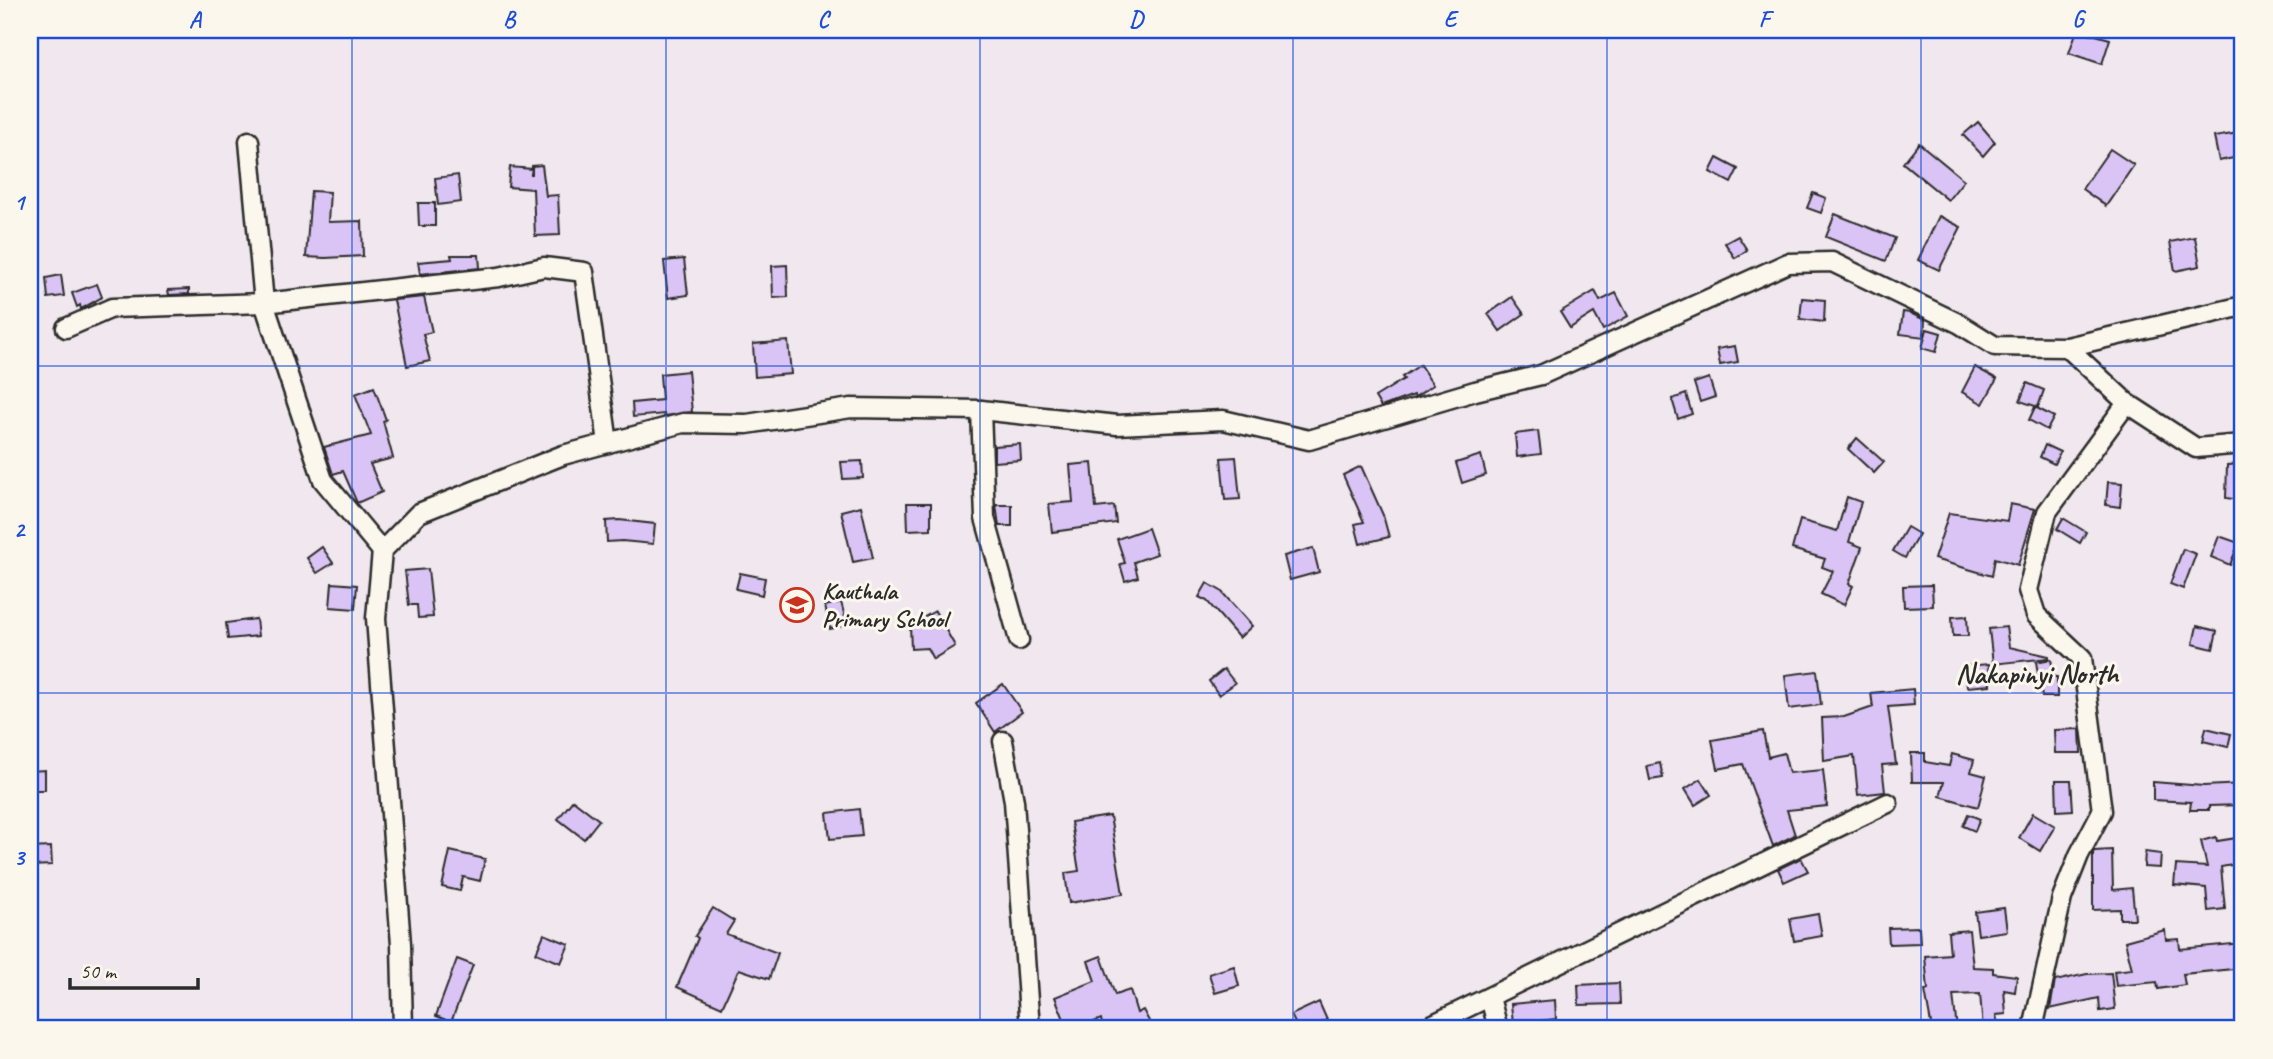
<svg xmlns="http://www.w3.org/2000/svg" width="2273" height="1059" viewBox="0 0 2273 1059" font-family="Caveat,sans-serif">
	<rect width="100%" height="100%" fill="#f1e8ef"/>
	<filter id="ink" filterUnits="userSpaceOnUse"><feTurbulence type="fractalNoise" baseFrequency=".0143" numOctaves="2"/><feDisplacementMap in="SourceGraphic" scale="14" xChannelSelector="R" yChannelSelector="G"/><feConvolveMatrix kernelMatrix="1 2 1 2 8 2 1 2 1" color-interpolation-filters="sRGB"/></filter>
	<g filter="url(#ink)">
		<g fill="#dac4f5" stroke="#2b2b2b" stroke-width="2">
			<polygon points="2077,30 2110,39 2102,64 2069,53"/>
			<polygon points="1978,122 1995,142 1983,156 1963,135"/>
			<polygon points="2239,133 2243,156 2219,161 2214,137"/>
			<polygon points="1919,143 1964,180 1948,200 1903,163"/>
			<polygon points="2110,149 2134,165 2106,206 2082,189"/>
			<polygon points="1717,158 1738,169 1731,183 1710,172"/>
			<polygon points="542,165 546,196 558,195 560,235 535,236 533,189 508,187 510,167 532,169 531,174 532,174 532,166"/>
			<polygon points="458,175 461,202 438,205 435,178"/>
			<polygon points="311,191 330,192 328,222 362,221 363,256 325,258 306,257"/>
			<polygon points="1813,193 1826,198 1821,213 1807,208"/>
			<polygon points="418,203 435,203 435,226 419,226"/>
			<polygon points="1835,214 1895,238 1886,261 1826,237"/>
			<polygon points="1939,216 1961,227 1939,270 1918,260"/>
			<polygon points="1738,236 1747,250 1735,258 1725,243"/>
			<polygon points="2195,237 2200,266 2175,271 2170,242"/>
			<polygon points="451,255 479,255 480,268 420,274 418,262 452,259"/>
			<polygon points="684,259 688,295 668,298 664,261"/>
			<polygon points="787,265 788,297 773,298 772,266"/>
			<polygon points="61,275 64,296 48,298 46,278"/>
			<polygon points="97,284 102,297 81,309 80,305 77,307 72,293"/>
			<polygon points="189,289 189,294 169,295 168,290"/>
			<polygon points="1595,291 1600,301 1616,293 1628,316 1603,330 1594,313 1570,328 1560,312"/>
			<polygon points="424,297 432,332 423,334 430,361 407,366 394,300"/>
			<polygon points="1512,297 1524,314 1500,331 1488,314"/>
			<polygon points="1802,298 1825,300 1824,322 1800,319"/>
			<polygon points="1903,312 1910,313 1925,320 1924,337 1900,334"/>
			<polygon points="1927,329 1941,333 1936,352 1922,348"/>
			<polygon points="788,341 791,374 755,377 753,344"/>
			<polygon points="1735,346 1738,362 1720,365 1717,349"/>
			<polygon points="1420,365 1433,385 1415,397 1414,395 1381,407 1375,397 1404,379 1402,377"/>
			<polygon points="1975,367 1997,379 1983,404 1962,392"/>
			<polygon points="688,371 692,412 664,416 664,414 633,417 632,403 662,400 660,374"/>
			<polygon points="1709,378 1715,397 1700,402 1694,383"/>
			<polygon points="2027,383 2044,390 2038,407 2020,401"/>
			<polygon points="374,387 386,420 383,421 393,458 370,464 382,492 357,503 343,471 333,474 324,447 371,435 355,394"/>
			<polygon points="1686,394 1692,414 1678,419 1672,399"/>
			<polygon points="2035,407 2054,417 2047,430 2029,420"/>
			<polygon points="1538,431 1541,454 1517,457 1515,434"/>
			<polygon points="1857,438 1884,462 1874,473 1848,449"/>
			<polygon points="1020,444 1021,460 994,462 994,446"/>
			<polygon points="2045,445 2060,452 2054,464 2040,457"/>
			<polygon points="1481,455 1486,475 1462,483 1456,463"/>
			<polygon points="1236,457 1240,499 1225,500 1221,458"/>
			<polygon points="862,461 863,478 843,479 841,462"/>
			<polygon points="1092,463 1096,508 1114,506 1116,523 1052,532 1049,504 1073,502 1070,465"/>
			<polygon points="2242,464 2242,484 2239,500 2226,498 2227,465"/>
			<polygon points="1361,466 1383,515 1389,537 1360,544 1355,524 1364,522 1343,475"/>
			<polygon points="2108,482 2122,483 2120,507 2106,505"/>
			<polygon points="1847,497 1861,502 1849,542 1862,547 1849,584 1853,586 1844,605 1821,594 1833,571 1822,567 1825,559 1792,549 1800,520 1837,531"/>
			<polygon points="907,503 931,503 931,529 908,530"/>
			<polygon points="2010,504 2035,509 2018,565 1995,558 1992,576 1934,559 1949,513 2007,521"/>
			<polygon points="996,505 1012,505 1012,526 999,526"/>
			<polygon points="861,506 873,558 853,562 841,511"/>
			<polygon points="2063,518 2086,532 2080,543 2057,529"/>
			<polygon points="619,520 655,524 653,544 622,541 607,542 606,521"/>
			<polygon points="1907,527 1919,534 1905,558 1893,551"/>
			<polygon points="1148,528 1157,554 1134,562 1138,577 1125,581 1120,564 1125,563 1117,539"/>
			<polygon points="2219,536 2239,543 2230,565 2211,557"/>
			<polygon points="322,547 333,563 317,573 307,558"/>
			<polygon points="1313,548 1319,572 1290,580 1284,556"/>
			<polygon points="2183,549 2196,554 2183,589 2170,584"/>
			<polygon points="428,569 433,617 418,618 417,605 409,605 405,571"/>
			<polygon points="740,573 765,578 762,595 736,589"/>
			<polygon points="332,583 357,585 355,609 330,607"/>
			<polygon points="1207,583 1221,591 1252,626 1239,638 1207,601 1199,597"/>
			<polygon points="1932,585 1933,606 1904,607 1903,586"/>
			<polygon points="841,602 847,625 830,629 825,606"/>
			<polygon points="935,611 955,646 933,659 927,648 911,649 910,625"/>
			<polygon points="1967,616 1968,636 1953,636 1952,617"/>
			<polygon points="256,619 258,636 228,639 226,623"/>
			<polygon points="2197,626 2217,631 2213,649 2193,644"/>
			<polygon points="2006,627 2009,647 2049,656 2049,658 1993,664 1989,629"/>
			<polygon points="2051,659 2054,677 2057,677 2057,697 2042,697 2036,662"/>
			<polygon points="1989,664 1990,685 1967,687 1965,666"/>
			<polygon points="1224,669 1235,683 1219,695 1209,681"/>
			<polygon points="1817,671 1821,705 1789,709 1785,675"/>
			<polygon points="1003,684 1022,712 995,732 976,703"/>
			<polygon points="1913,689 1914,705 1888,707 1896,764 1882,765 1885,792 1858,795 1854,756 1824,761 1822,718 1844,717 1873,707 1871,693"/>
			<polygon points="2206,728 2231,734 2228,747 2203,741"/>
			<polygon points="2080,729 2081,753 2055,753 2054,730"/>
			<polygon points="1763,731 1768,757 1784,753 1789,773 1823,770 1827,806 1787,810 1795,835 1773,846 1743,764 1718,769 1712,740"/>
			<polygon points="1911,753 1925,753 1925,762 1949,766 1952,754 1974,760 1971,772 1986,776 1978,807 1940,796 1944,782 1912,782"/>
			<polygon points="1660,763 1663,778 1650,780 1647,766"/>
			<polygon points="45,770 45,790 30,790 30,771"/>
			<polygon points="1701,779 1711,795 1695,805 1685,789"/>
			<polygon points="2056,780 2071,780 2073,810 2057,811"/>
			<polygon points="2153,782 2204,786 2243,784 2243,805 2209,806 2209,810 2190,810 2191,802 2153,800"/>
			<polygon points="573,800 599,820 584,839 558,819"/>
			<polygon points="859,809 862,836 830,839 827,813"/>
			<polygon points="2033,813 2055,826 2040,851 2019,838"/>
			<polygon points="1968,814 1980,819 1975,831 1963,826"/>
			<polygon points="1110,816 1123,894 1069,903 1065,873 1079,871 1071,822"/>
			<polygon points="2216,837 2217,841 2243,837 2243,863 2221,867 2225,909 2208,911 2206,888 2174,885 2176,865 2207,867 2201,841"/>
			<polygon points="51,847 52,865 30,866 30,848"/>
			<polygon points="2112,850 2113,890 2132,888 2135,919 2120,919 2120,909 2093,910 2093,853 2094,851"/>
			<polygon points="450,851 485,859 480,881 463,877 460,891 442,887"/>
			<polygon points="2145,852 2161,854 2160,868 2144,867"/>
			<polygon points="1801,858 1808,871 1784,882 1778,869"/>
			<polygon points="713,908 734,921 726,934 778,953 769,979 739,969 722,1007 677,987 698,938 695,936"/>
			<polygon points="2004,908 2007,931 1978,935 1975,912"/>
			<polygon points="1818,914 1822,936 1794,941 1790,919"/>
			<polygon points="1919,927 1920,943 1889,944 1888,928"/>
			<polygon points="1969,930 1973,967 1993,968 1993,973 2017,976 2015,992 2004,990 2006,1014 1996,1015 1999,1029 1983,1029 1980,994 1953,995 1957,1029 1932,1029 1925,991 1928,990 1925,956 1950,954 1948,932"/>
			<polygon points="2165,930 2166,940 2179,939 2180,949 2243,943 2243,968 2183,974 2185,985 2158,989 2157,982 2116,986 2114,971 2132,969 2125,941"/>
			<polygon points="544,934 569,944 561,963 536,953"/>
			<polygon points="1101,956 1115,995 1130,990 1137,1013 1143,1010 1150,1023 1136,1029 1103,1029 1101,1019 1076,1029 1068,1029 1055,997 1095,981 1088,961"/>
			<polygon points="457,959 473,965 451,1022 436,1016"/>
			<polygon points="1234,966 1239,986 1215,993 1209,974"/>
			<polygon points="2111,973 2115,1009 2100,1011 2099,998 2050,1009 2055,981 2087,974"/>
			<polygon points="1619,983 1620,1004 1579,1005 1578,985"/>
			<polygon points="1555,1000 1556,1019 1513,1024 1511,1004"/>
			<polygon points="1319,1002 1327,1020 1308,1029 1298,1029 1291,1015"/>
		</g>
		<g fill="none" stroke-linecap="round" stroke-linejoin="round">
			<g stroke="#2b2b2b" stroke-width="23">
				<g id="street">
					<polyline points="249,141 264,303 323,480 382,551"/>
					<polyline points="66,328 112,308 264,303 499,277 544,267 584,272 608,443"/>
					<polyline points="2067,347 2127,403 2196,448 2243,444"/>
					<polyline points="981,410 985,518 1019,640"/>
					<polyline points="1003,741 1014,801 1030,1029"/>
					<polyline points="1490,997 1498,1029"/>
					<polyline points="403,1029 401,944 376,618 382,551 419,513 563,455 683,423 747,424 851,408 981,410 1117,425 1223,420 1309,440 1475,391 1541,375 1788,263 1832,262 1960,324 1995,346 2067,347 2243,306"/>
					<polyline points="1423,1029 1888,803"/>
					<polyline points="2033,1029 2062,898 2079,855 2102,811 2082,658 2036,615 2028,590 2047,512 2127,403"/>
				</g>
			</g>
			<use href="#street" stroke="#fbf7ec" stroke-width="18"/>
		</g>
	</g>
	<path fill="none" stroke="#1d4ed8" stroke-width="2" stroke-opacity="0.55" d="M 352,30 L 352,1029M 666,30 L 666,1029M 980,30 L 980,1029M 1293,30 L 1293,1029M 1607,30 L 1607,1029M 1921,30 L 1921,1029M 30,366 L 2243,366M 30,693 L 2243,693"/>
	<defs>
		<g id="school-ring" transform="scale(1.75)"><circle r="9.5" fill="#fbf7ec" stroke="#c8321e" stroke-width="1.5"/><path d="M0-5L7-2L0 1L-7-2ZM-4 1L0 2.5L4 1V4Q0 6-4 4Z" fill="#c8321e"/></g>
	</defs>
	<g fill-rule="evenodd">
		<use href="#school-ring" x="797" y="605"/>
	</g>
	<g text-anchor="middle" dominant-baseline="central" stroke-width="6" stroke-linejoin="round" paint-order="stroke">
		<g font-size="24" font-weight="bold" fill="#2b2b2b" stroke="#fbf7ec" text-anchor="start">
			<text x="822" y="591">Kauthala<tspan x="822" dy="28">Primary School</tspan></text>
		</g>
		<g font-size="28" font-weight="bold" fill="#2b2b2b" stroke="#fbf7ec">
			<text x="2037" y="673">Nakapinyi North</text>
		</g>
	</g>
	<rect width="2273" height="1059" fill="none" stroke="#fbf7ec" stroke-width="77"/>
	<path d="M70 978v10h128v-10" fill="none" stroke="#2b2b2b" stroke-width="3.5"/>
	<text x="80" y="978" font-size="21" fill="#2b2b2b" stroke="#fbf7ec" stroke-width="5" paint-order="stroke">50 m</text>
	<rect x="38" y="38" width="2196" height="982" fill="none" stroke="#1d4ed8" stroke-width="2.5"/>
	<g font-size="23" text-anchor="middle" font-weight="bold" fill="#1d4ed8">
		<text x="195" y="27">A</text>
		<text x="509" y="27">B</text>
		<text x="823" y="27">C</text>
		<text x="1136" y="27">D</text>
		<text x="1450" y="27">E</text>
		<text x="1764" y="27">F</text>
		<text x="2078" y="27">G</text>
		<text x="19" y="210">1</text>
		<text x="19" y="537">2</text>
		<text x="19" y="865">3</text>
	</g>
</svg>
